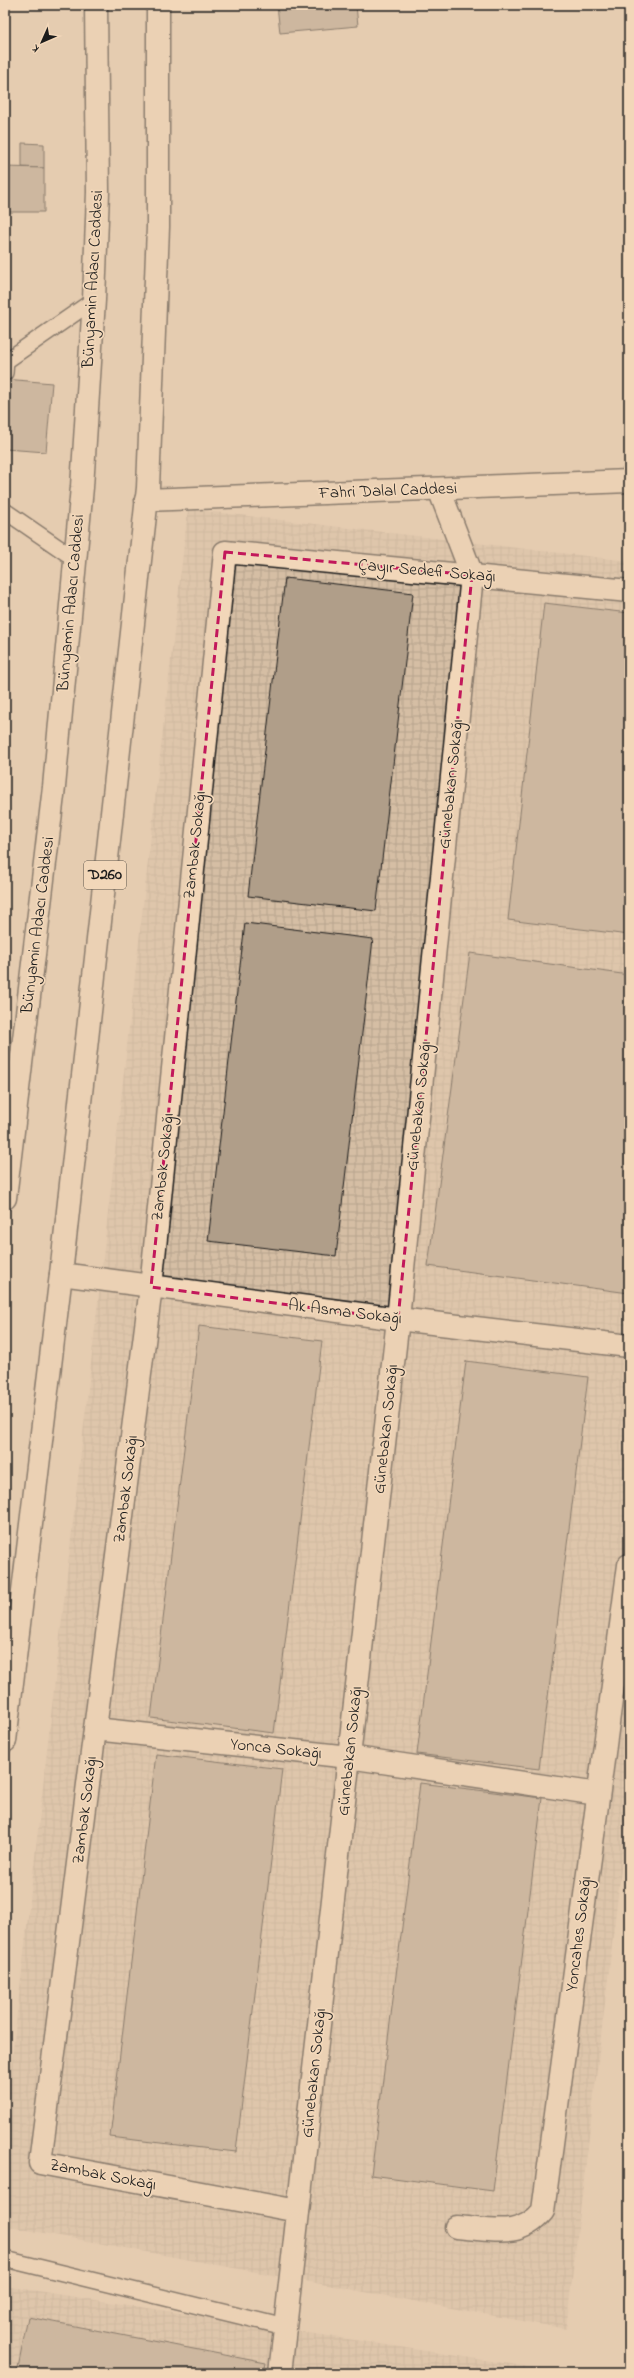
<svg xmlns="http://www.w3.org/2000/svg" width="634" height="2378" viewBox="0 0 634 2378" font-family="'Indie Flower',sans-serif">
	<defs>
		<pattern id="industrial-grid" width="8" height="8" patternUnits="userSpaceOnUse"><rect width="8" height="8" fill="#d5bea4"/><path d="M0 4h8M4 0v8" fill="none" stroke="#b6a38d"/></pattern>
	</defs>
	<rect width="100%" height="100%" fill="#e5ccb0"/>
	<filter id="ink" filterUnits="userSpaceOnUse"><feTurbulence type="fractalNoise" baseFrequency=".025" numOctaves="2"/><feDisplacementMap in="SourceGraphic" scale="8" xChannelSelector="R" yChannelSelector="G"/><feConvolveMatrix kernelMatrix="1 2 1 2 8 2 1 2 1" color-interpolation-filters="sRGB"/></filter>
	<g filter="url(#ink)">
		<g fill="url(#industrial-grid)">
			<polygon points="188,509 629,561 629,1803 566,2329 5,2226 5,2120"/>
			<polygon points="5,2286 569,2373 5,2373"/>
		</g>
		<g fill="#b09e89" stroke="#1c1c1c">
			<polygon points="277,5 356,5 358,26 280,33"/>
			<polygon points="22,143 44,144 44,168 22,167"/>
			<polygon points="5,167 44,168 44,212 5,212"/>
			<polygon points="5,379 52,383 46,452 5,449"/>
			<polygon points="285,578 413,593 376,911 248,896"/>
			<polygon points="544,603 629,613 629,935 508,920"/>
			<polygon points="245,923 373,939 336,1256 208,1241"/>
			<polygon points="470,953 629,975 629,1293 428,1266"/>
			<polygon points="199,1326 322,1341 274,1733 151,1718"/>
			<polygon points="466,1361 588,1377 539,1769 417,1754"/>
			<polygon points="156,1754 282,1769 236,2152 110,2137"/>
			<polygon points="420,1783 542,1798 493,2191 371,2175"/>
			<polygon points="28,2317 266,2363 264,2373 17,2373"/>
		</g>
		<g fill="none" stroke-linecap="round" stroke-linejoin="round">
			<g stroke="#1c1c1c" stroke-width="18">
				<g id="lane">
					<polyline points="5,373 6,361 94,300"/>
					<polyline points="5,511 75,559"/>
					<polyline points="5,2259 285,2327"/>
				</g>
			</g>
			<g stroke="#1c1c1c" stroke-width="25">
				<g id="street">
					<polyline points="61,1274 398,1319 629,1346"/>
					<polyline points="95,1729 349,1757 598,1794"/>
					<polyline points="298,2211 40,2163 151,1287 225,552 629,591"/>
					<path d="M 456,2227 C 490,2229 519,2240 543,2211 L 629,1565"/>
					<polyline points="280,2373 398,1319 472,575 439,489"/>
				</g>
			</g>
			<g stroke="#1c1c1c" stroke-width="25">
				<polyline id="secondary" points="146,500 629,481"/>
			</g>
			<g stroke="#1c1c1c" stroke-width="25">
				<g id="primary">
					<polyline points="5,1198 54,787 82,487 94,300 98,192 96,5"/>
					<polyline points="5,1741 61,1274 148,488 158,227 158,5"/>
				</g>
			</g>
			<use href="#lane" stroke="#f2d7b9" stroke-width="15"/>
			<use href="#street" stroke="#f2d7b9" stroke-width="22"/>
			<use href="#secondary" stroke="#f2d7b9" stroke-width="22"/>
			<use href="#primary" stroke="#f2d7b9" stroke-width="22"/>
		</g>
	</g>
	<path d="M0 0H634V2378H0ZM 225,552 L 472,575 L 398,1319 L 151,1287 Z" fill="#e5ccb0" fill-opacity=".55" fill-rule="evenodd"/>
	<path fill="none" stroke="#c2185b" stroke-width="3" stroke-dasharray="8 5" stroke-linejoin="round" d="M 225,552 L 472,575 L 398,1319 L 151,1287 Z"/>
	<g text-anchor="middle" dominant-baseline="central" stroke-width="3.5" stroke-linejoin="round" paint-order="stroke">
		<rect fill="#f2d7b9" stroke="#5c544b" stroke-width="1" x="84" y="861" width="42" height="28" rx="3"/>
		<g font-size="16" font-weight="bold" fill="#1c1c1c">
			<text x="105" y="875">D260</text>
		</g>
		<g font-size="17" fill="#1c1c1c" stroke="#f2d7b9">
			<text transform="translate(93 279) rotate(-87)">Bünyamin Adacı Caddesi</text>
			<text transform="translate(388 491) rotate(-2)">Fahri Dalal Caddesi</text>
			<text transform="translate(427 571) rotate(5)">Çayır Sedefi Sokağı</text>
			<text transform="translate(71 603) rotate(-85)">Bünyamin Adacı Caddesi</text>
			<text transform="translate(451 784) rotate(-84)">Günebakan Sokağı</text>
			<text transform="translate(195 845) rotate(-84)">Zambak Sokağı</text>
			<text transform="translate(38 925) rotate(-83)">Bünyamin Adacı Caddesi</text>
			<text transform="translate(419 1106) rotate(-84)">Günebakan Sokağı</text>
			<text transform="translate(163 1167) rotate(-84)">Zambak Sokağı</text>
			<text transform="translate(345 1312) rotate(7)">Ak Asma Sokağı</text>
			<text transform="translate(386 1429) rotate(-84)">Günebakan Sokağı</text>
			<text transform="translate(126 1489) rotate(-83)">Zambak Sokağı</text>
			<text transform="translate(276 1749) rotate(6)">Yonca Sokağı</text>
			<text transform="translate(350 1751) rotate(-84)">Günebakan Sokağı</text>
			<text transform="translate(85 1810) rotate(-83)">Zambak Sokağı</text>
			<text transform="translate(579 1934) rotate(-83)">Yoncahes Sokağı</text>
			<text transform="translate(314 2073) rotate(-84)">Günebakan Sokağı</text>
			<text transform="translate(103 2175) rotate(11)">Zambak Sokağı</text>
		</g>
	</g>
	<rect width="634" height="2378" fill="none" stroke="#f2d7b9" stroke-width="20"/>
	<rect x="10" y="10" width="614" height="2358" fill="none" stroke="#1c1c1c" stroke-width="1.5" filter="url(#ink)"/>
	<g transform="translate(42 42) rotate(225)" stroke="#f2d7b9" stroke-width="3" paint-order="stroke">
	<path d="M0-3L7 15L0 10L-7 15Z" fill="#1c1c1c"/>
	<text y="-6" font-size="11" font-weight="bold" text-anchor="middle" fill="#1c1c1c">K</text>
	</g>
</svg>
